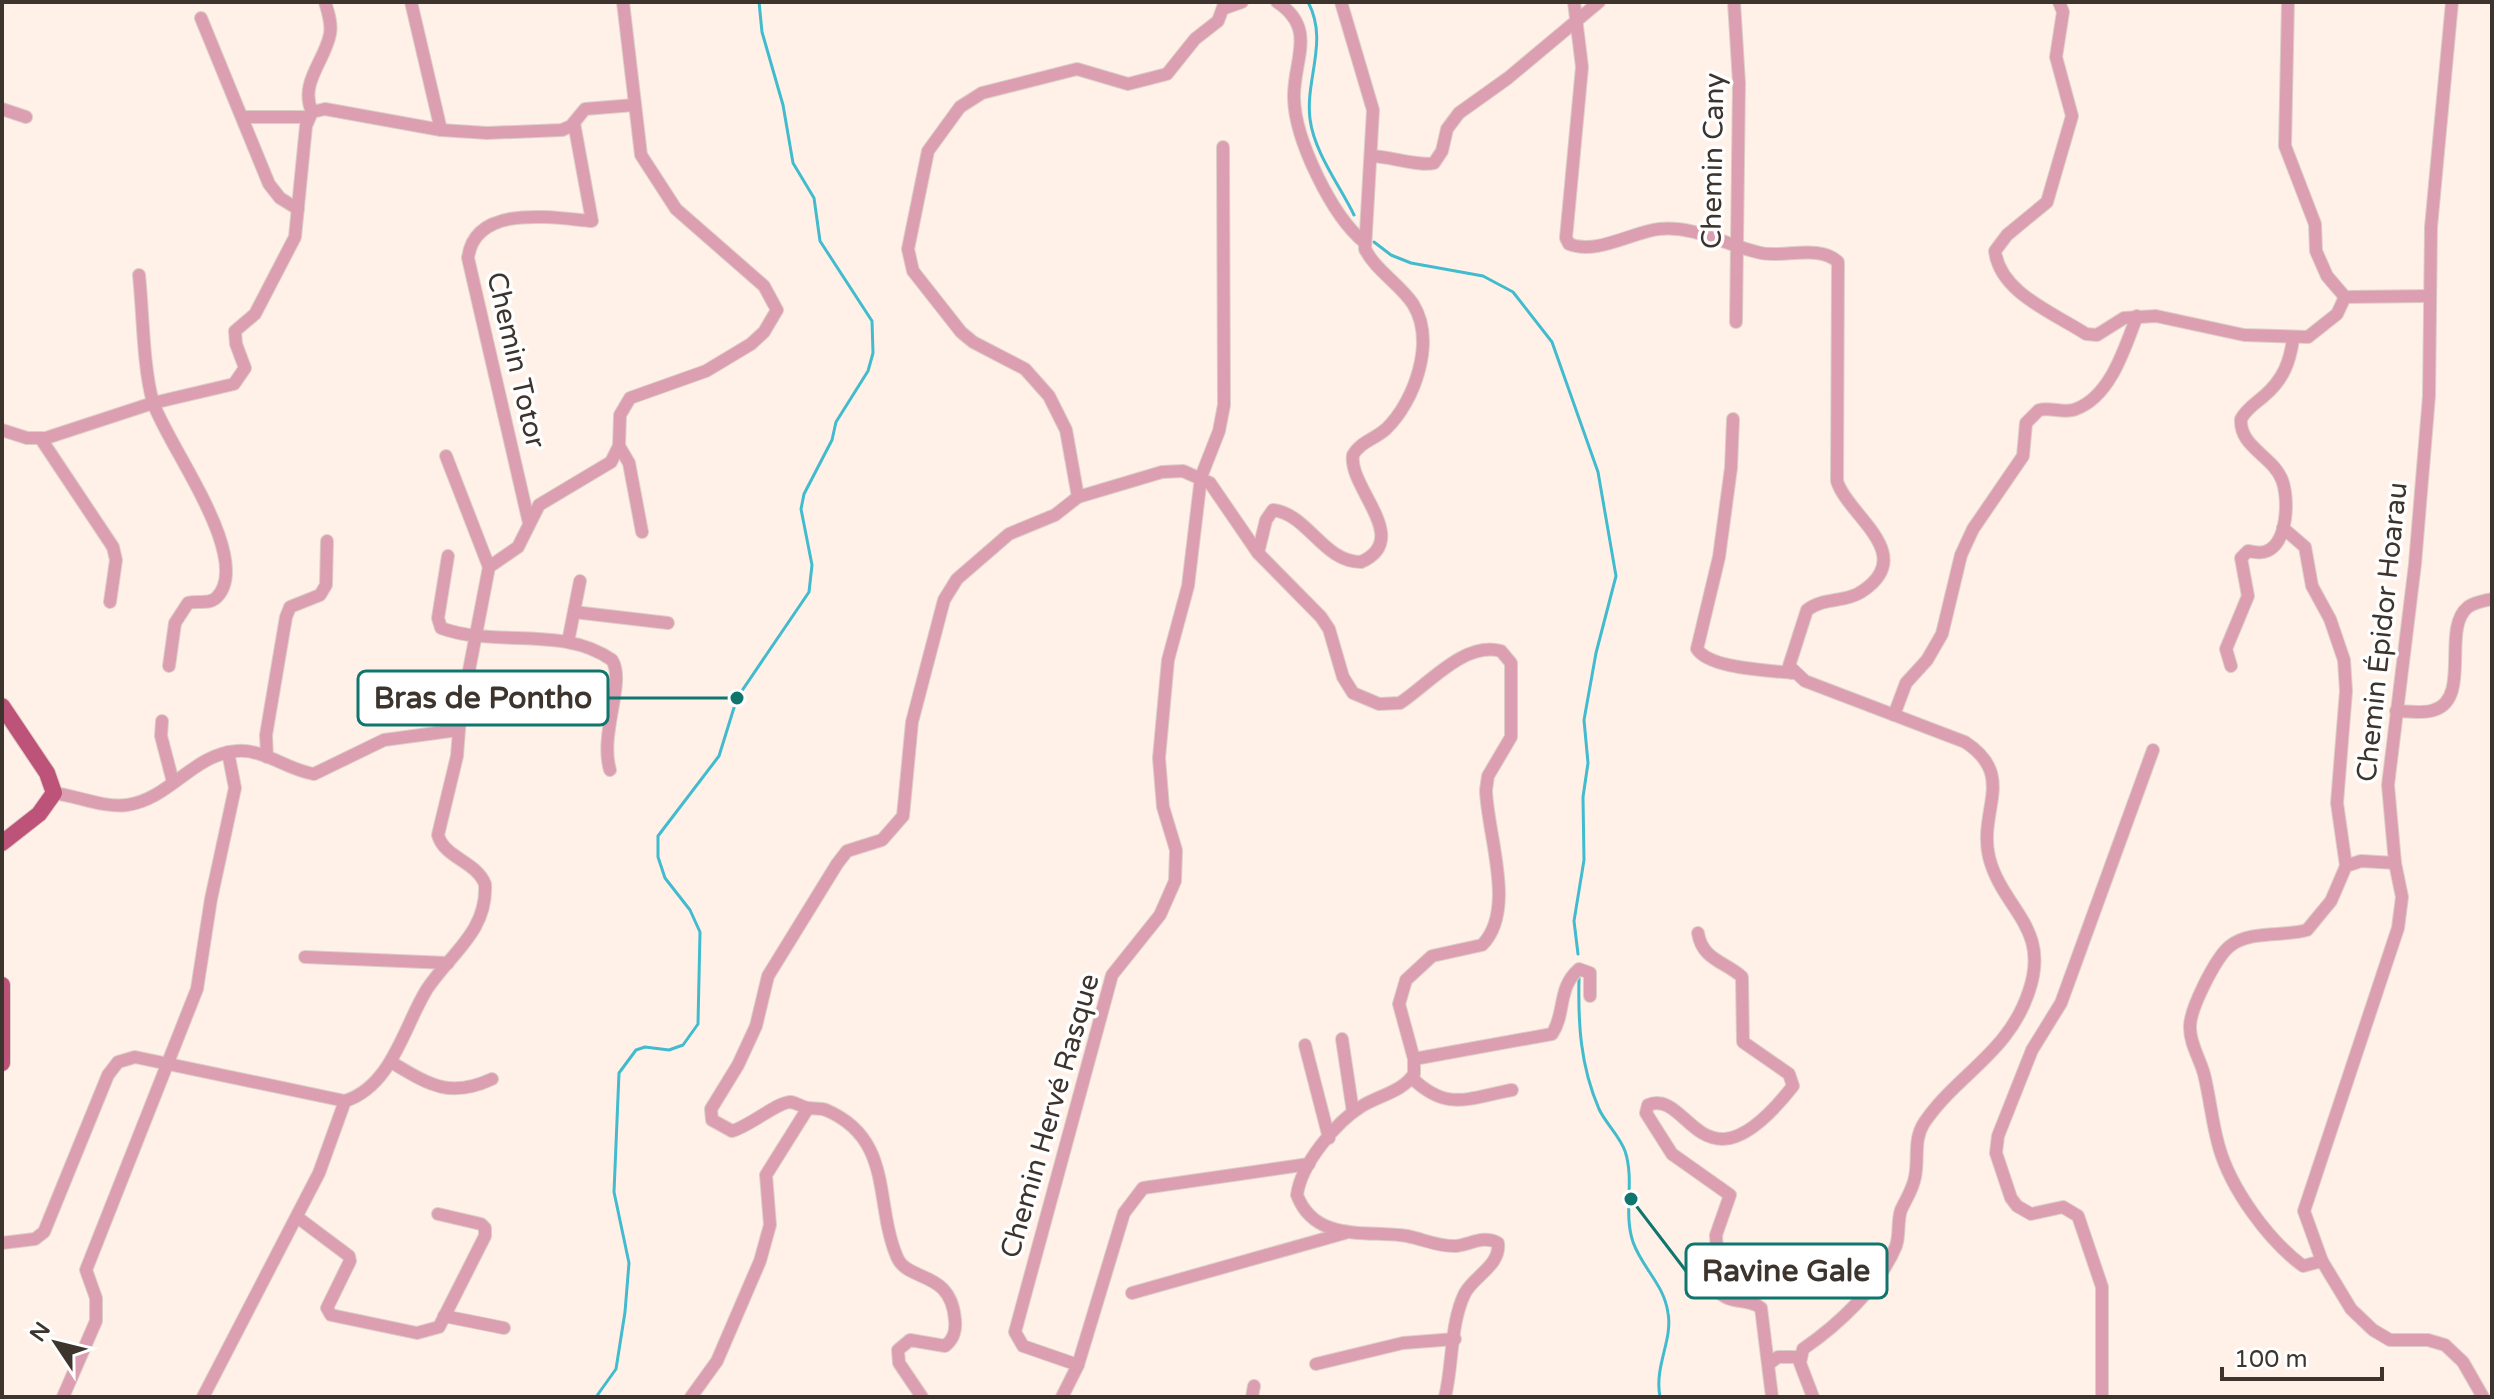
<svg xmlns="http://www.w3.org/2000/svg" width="2494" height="1399" viewBox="0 0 2494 1399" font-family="'Varela Round',sans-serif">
	<rect width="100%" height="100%" fill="#fff1e8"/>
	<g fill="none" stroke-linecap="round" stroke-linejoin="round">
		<g stroke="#41bbcd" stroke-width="3">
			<path d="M 1308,2 C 1329,41 1305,79 1310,119 C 1314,152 1340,186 1354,215"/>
			<polyline points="1374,242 1391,255 1411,263 1483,276 1513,292 1552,342 1598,472 1616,576 1596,653 1584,720 1588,763 1583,797 1584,860 1574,921 1578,954"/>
			<path d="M 1579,977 C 1578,1023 1580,1065 1599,1109 C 1606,1124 1619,1135 1625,1151 C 1635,1181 1623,1212 1633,1242 C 1642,1268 1664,1284 1668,1313 C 1673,1340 1654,1366 1660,1397"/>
			<polyline points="596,1397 616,1369 625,1312 629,1263 614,1192 619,1073 636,1050 645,1047 669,1050 683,1045 698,1024 700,932 690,910 665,878 658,857 658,836 719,756 737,698 809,592 812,565 801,509 804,494 832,440 836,422 868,371 873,353 872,321 820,241 814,198 793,163 783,105 762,32 759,2"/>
		</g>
		<g stroke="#dccfc7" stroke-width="14">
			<g id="minor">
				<polyline points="411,2 441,130"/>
				<path d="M 1277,2 C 1318,29 1293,60 1294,98 C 1295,140 1332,216 1364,242"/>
				<path d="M 1574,2 L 1582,67 L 1566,238 L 1569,244 C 1597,255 1632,232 1659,229 C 1695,225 1727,246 1761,253 C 1784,258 1820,244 1838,262 L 1837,481 C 1847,515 1917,553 1864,590 C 1847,603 1823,597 1807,610 L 1789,666 L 1805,681 L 1965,742 C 2017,776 1978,810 1989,857 C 2002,909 2051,927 2029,991 C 2009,1053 1957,1074 1924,1123 C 1913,1140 1919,1159 1915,1177 C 1913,1189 1906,1199 1901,1210 C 1897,1222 1900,1234 1896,1246 C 1879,1287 1838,1325 1803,1349 L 1800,1363 L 1813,1397"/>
				<polyline points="1734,2 1739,83 1736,322"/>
				<path d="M 2059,2 L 2063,12 L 2056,57 L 2072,116 L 2047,202 L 2007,235 L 1995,251 C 2000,293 2054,313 2086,334 L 2097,335 L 2124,318 L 2156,316 L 2244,335 L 2308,337 L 2337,314 L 2345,297"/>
				<polyline points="2288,2 2285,146 2315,224 2316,251 2327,276 2345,297"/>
				<polyline points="2452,2 2431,227 2429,396 2415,564 2388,785 2395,863 2402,897 2398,928 2304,1211 2322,1261 2351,1309 2373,1330 2390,1340 2428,1340 2445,1345 2463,1362 2483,1397"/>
				<polyline points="1225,8 1242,2"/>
				<polyline points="201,18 269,184 280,198 298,209"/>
				<polyline points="2,109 26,117"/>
				<path d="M 312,112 C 299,83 325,61 330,34 C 332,23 328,12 325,2"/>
				<polyline points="242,117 308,117"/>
				<path d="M 1371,156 C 1388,156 1421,167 1434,163 L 1442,151 L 1447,129 L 1459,113 L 1508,78 L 1599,2"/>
				<path d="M 139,275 C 143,312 143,368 153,402 C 165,442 256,560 216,598 C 208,605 197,600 188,603 L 175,623 L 169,666"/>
				<polyline points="2345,297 2430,296"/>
				<path d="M 1733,419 L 1731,468 L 1719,557 L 1697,649 C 1710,669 1769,670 1792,673"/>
				<polyline points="2,430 27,438 46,438 153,403 234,384 245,368 236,344 235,331 255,314 295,237 306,126 312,112 325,109 441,130 487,133 562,130 571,126 585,109 634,105"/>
				<polyline points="41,439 113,547 116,560 110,602"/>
				<polyline points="619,446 629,463 642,532"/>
				<polyline points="446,456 489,567"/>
				<polyline points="1078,497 1066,430 1049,396 1025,369 973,342 961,332 913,271 908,249 928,151 960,107 982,93 1077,69 1128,84 1167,74 1195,39 1218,21 1225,2"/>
				<path d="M 529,523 L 468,258 C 475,203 554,218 592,221 L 574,123"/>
				<polyline points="2283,528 2305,547 2312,586 2330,619 2344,660 2346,691 2337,803 2346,866"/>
				<path d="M 1258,553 L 1266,520 L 1273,510 C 1308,514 1323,562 1361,562 C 1413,539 1348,488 1353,455 C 1360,442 1375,439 1386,429 C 1415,401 1436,341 1413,304 C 1400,284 1376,271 1365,249 L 1373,110 L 1341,2"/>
				<path d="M 448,556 L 438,618 L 441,628 C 495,648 563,625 612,660 C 626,682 599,734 610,770"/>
				<polyline points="574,612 668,623"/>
				<polyline points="568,642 580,581"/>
				<path d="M 2231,666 L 2226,649 L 2248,596 L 2241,558 L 2248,551 C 2254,552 2261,554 2267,551 C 2288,542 2289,498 2282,480 C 2273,456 2239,447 2241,419 C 2247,408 2255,404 2264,396 C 2283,380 2290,362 2293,339"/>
				<path d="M 2396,711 C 2408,711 2423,714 2434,710 C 2472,698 2441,628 2468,607 C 2475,602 2484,601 2492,599"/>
				<path d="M 1894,715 L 1906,683 L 1927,660 L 1942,634 L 1961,555 L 1973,529 L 2023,456 L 2026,423 L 2039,410 C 2052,407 2064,414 2076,409 C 2111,396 2125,347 2137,316"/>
				<polyline points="162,721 161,736 173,782"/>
				<polyline points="267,757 266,735 286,617 290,607 320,595 326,585 327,541"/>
				<path d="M 54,793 C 77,796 104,808 127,805 C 170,799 193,754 237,751 C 265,749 287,770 314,774 L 384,740 L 458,730"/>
				<path d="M 1698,933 C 1702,960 1726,962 1742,977 L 1743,1042 L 1789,1074 L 1793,1086 C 1701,1203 1690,1087 1648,1105 L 1646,1113 L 1672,1154 L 1730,1195 L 1716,1235 L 1719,1292 C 1731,1305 1749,1298 1761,1308 L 1772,1397"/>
				<polyline points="305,957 448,963"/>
				<polyline points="1342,1039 1353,1112"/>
				<polyline points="1305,1045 1329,1138"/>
				<path d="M 1414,1059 L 1552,1034 C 1566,1013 1557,988 1579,969 L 1590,973 L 1590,996"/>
				<path d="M 391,1062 C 428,1084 449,1099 492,1079"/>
				<path d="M 1412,1078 C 1447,1112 1468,1098 1512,1090"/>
				<polyline points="297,1217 349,1256 350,1261 327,1308 331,1315 417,1333 439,1327 485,1236 485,1228 481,1224 438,1214"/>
				<path d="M 2,1243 L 35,1239 L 44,1232 L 108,1075 L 118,1062 L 135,1057 L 345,1101 C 392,1086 404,1026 427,989 C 450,954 488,931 485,884 C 476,861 444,858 438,835 L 457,756 L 460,717 L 489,567 L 518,547 L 539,505 L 611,462 L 619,446 L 620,415 L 630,398 L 706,371 L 751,344 L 764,332 L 777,310 L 764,286 L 676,209 L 641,155 L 623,2"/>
				<path d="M 2322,1261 L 2303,1266 C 2268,1240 2231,1189 2219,1147 C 2212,1123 2210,1098 2204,1074 C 2200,1059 2190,1044 2190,1028 C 2189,1010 2216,957 2230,946 C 2250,930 2283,937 2307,930 L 2331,901 L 2346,866 L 2361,861 L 2395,863"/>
				<polyline points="1132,1293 1345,1233"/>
				<polyline points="444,1316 504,1328"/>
				<polyline points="1770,1363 1778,1357 1799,1357"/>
				<polyline points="1316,1364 1403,1343 1455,1339"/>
				<polyline points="1078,1365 1023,1346 1015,1332 1112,975 1160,915 1175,881 1176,850 1163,807 1159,758 1168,660 1188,586 1201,477 1219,431 1224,405 1223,147"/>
				<polyline points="63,1397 96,1321 96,1298 86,1270 197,989 211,899 235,788 228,752"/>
				<polyline points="203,1397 319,1173 345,1101"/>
				<polyline points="691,1397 717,1361 760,1261 770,1225 766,1175 808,1108"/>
				<path d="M 922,1397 L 899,1363 L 898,1350 L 910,1340 L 945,1346 C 954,1339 956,1331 955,1320 C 951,1269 908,1283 897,1257 C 874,1203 894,1139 826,1110 C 820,1108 815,1109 808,1108 C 802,1107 797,1103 791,1102 C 779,1101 750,1126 732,1131 L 712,1120 L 711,1109 L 738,1065 L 756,1026 L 768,976 L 837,864 L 847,851 L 882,840 L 903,816 L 912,722 L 944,600 L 957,579 L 1009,534 L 1055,515 L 1078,497 L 1162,472 L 1183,471 L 1210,483 L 1258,553 L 1321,617 L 1329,629 L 1343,677 L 1353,693 L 1379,704 L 1400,703 C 1428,685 1464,641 1501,651 L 1511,663 L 1511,737 L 1488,776 L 1486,790 C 1487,834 1517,910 1482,945 L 1432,956 L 1406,980 L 1399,1004 L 1414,1059 L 1414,1074 C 1402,1092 1380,1095 1362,1106 C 1336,1122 1301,1164 1297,1195 C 1315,1243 1368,1230 1407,1236 C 1423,1239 1439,1247 1456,1246 C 1471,1244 1484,1235 1498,1243 C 1501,1265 1474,1276 1465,1293 C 1450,1323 1453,1365 1445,1397"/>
				<polyline points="1062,1397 1078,1365 1124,1213 1143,1188 1309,1164"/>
				<polyline points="1252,1397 1254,1386"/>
				<polyline points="2102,1397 2102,1287 2078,1216 2063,1207 2031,1214 2017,1206 2011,1198 1996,1153 1998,1136 2032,1050 2061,1003 2153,750"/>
			</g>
		</g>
		<g stroke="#dccfc7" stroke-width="18">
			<g id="major">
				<polyline points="2,706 47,773 54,793 39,814 2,843"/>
				<polyline points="2,985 2,1063"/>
			</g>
		</g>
		<use href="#minor" stroke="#dc9fb1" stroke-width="12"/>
		<use href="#major" stroke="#be5379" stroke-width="16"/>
	</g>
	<g text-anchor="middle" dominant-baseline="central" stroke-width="7" stroke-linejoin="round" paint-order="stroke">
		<g font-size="28" fill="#3d342e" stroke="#fff">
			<text transform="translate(1713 161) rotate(-89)">Chemin Cany</text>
			<text transform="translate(516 360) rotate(77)">Chemin Totor</text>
			<text transform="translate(2382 632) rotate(-84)">Chemin Épidor Hoarau</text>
			<text transform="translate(1050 1116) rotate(-74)">Chemin Hervé Rasque</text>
		</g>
	</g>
	<path fill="none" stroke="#0f766e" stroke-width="3" d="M737 698L608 698M1631 1199L1686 1271"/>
	<g fill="#0f766e" stroke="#fff" stroke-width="3">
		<circle cx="737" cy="698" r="8"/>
		<circle cx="1631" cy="1199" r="8"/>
	</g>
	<g fill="#fff" stroke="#0f766e" stroke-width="3">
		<rect x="358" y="671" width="250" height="54" rx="8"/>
		<rect x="1686" y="1244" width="201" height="54" rx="8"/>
	</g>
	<g font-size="30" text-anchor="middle" font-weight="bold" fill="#3d342e">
		<text x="483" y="708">Bras de Pontho</text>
		<text x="1786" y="1281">Ravine Gale</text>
	</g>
	<rect width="2494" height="1399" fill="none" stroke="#3d342e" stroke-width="8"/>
	<g transform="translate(56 1343) rotate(305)" stroke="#ffffff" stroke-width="6" paint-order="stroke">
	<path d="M0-6L14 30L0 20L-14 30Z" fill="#3d342e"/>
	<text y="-12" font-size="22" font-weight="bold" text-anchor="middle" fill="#3d342e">N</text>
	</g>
	<path d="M2222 1367v12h160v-12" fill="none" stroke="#3d342e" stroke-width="4"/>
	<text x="2234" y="1367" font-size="24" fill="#3d342e" stroke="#ffffff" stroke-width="6" paint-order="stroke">100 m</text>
</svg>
